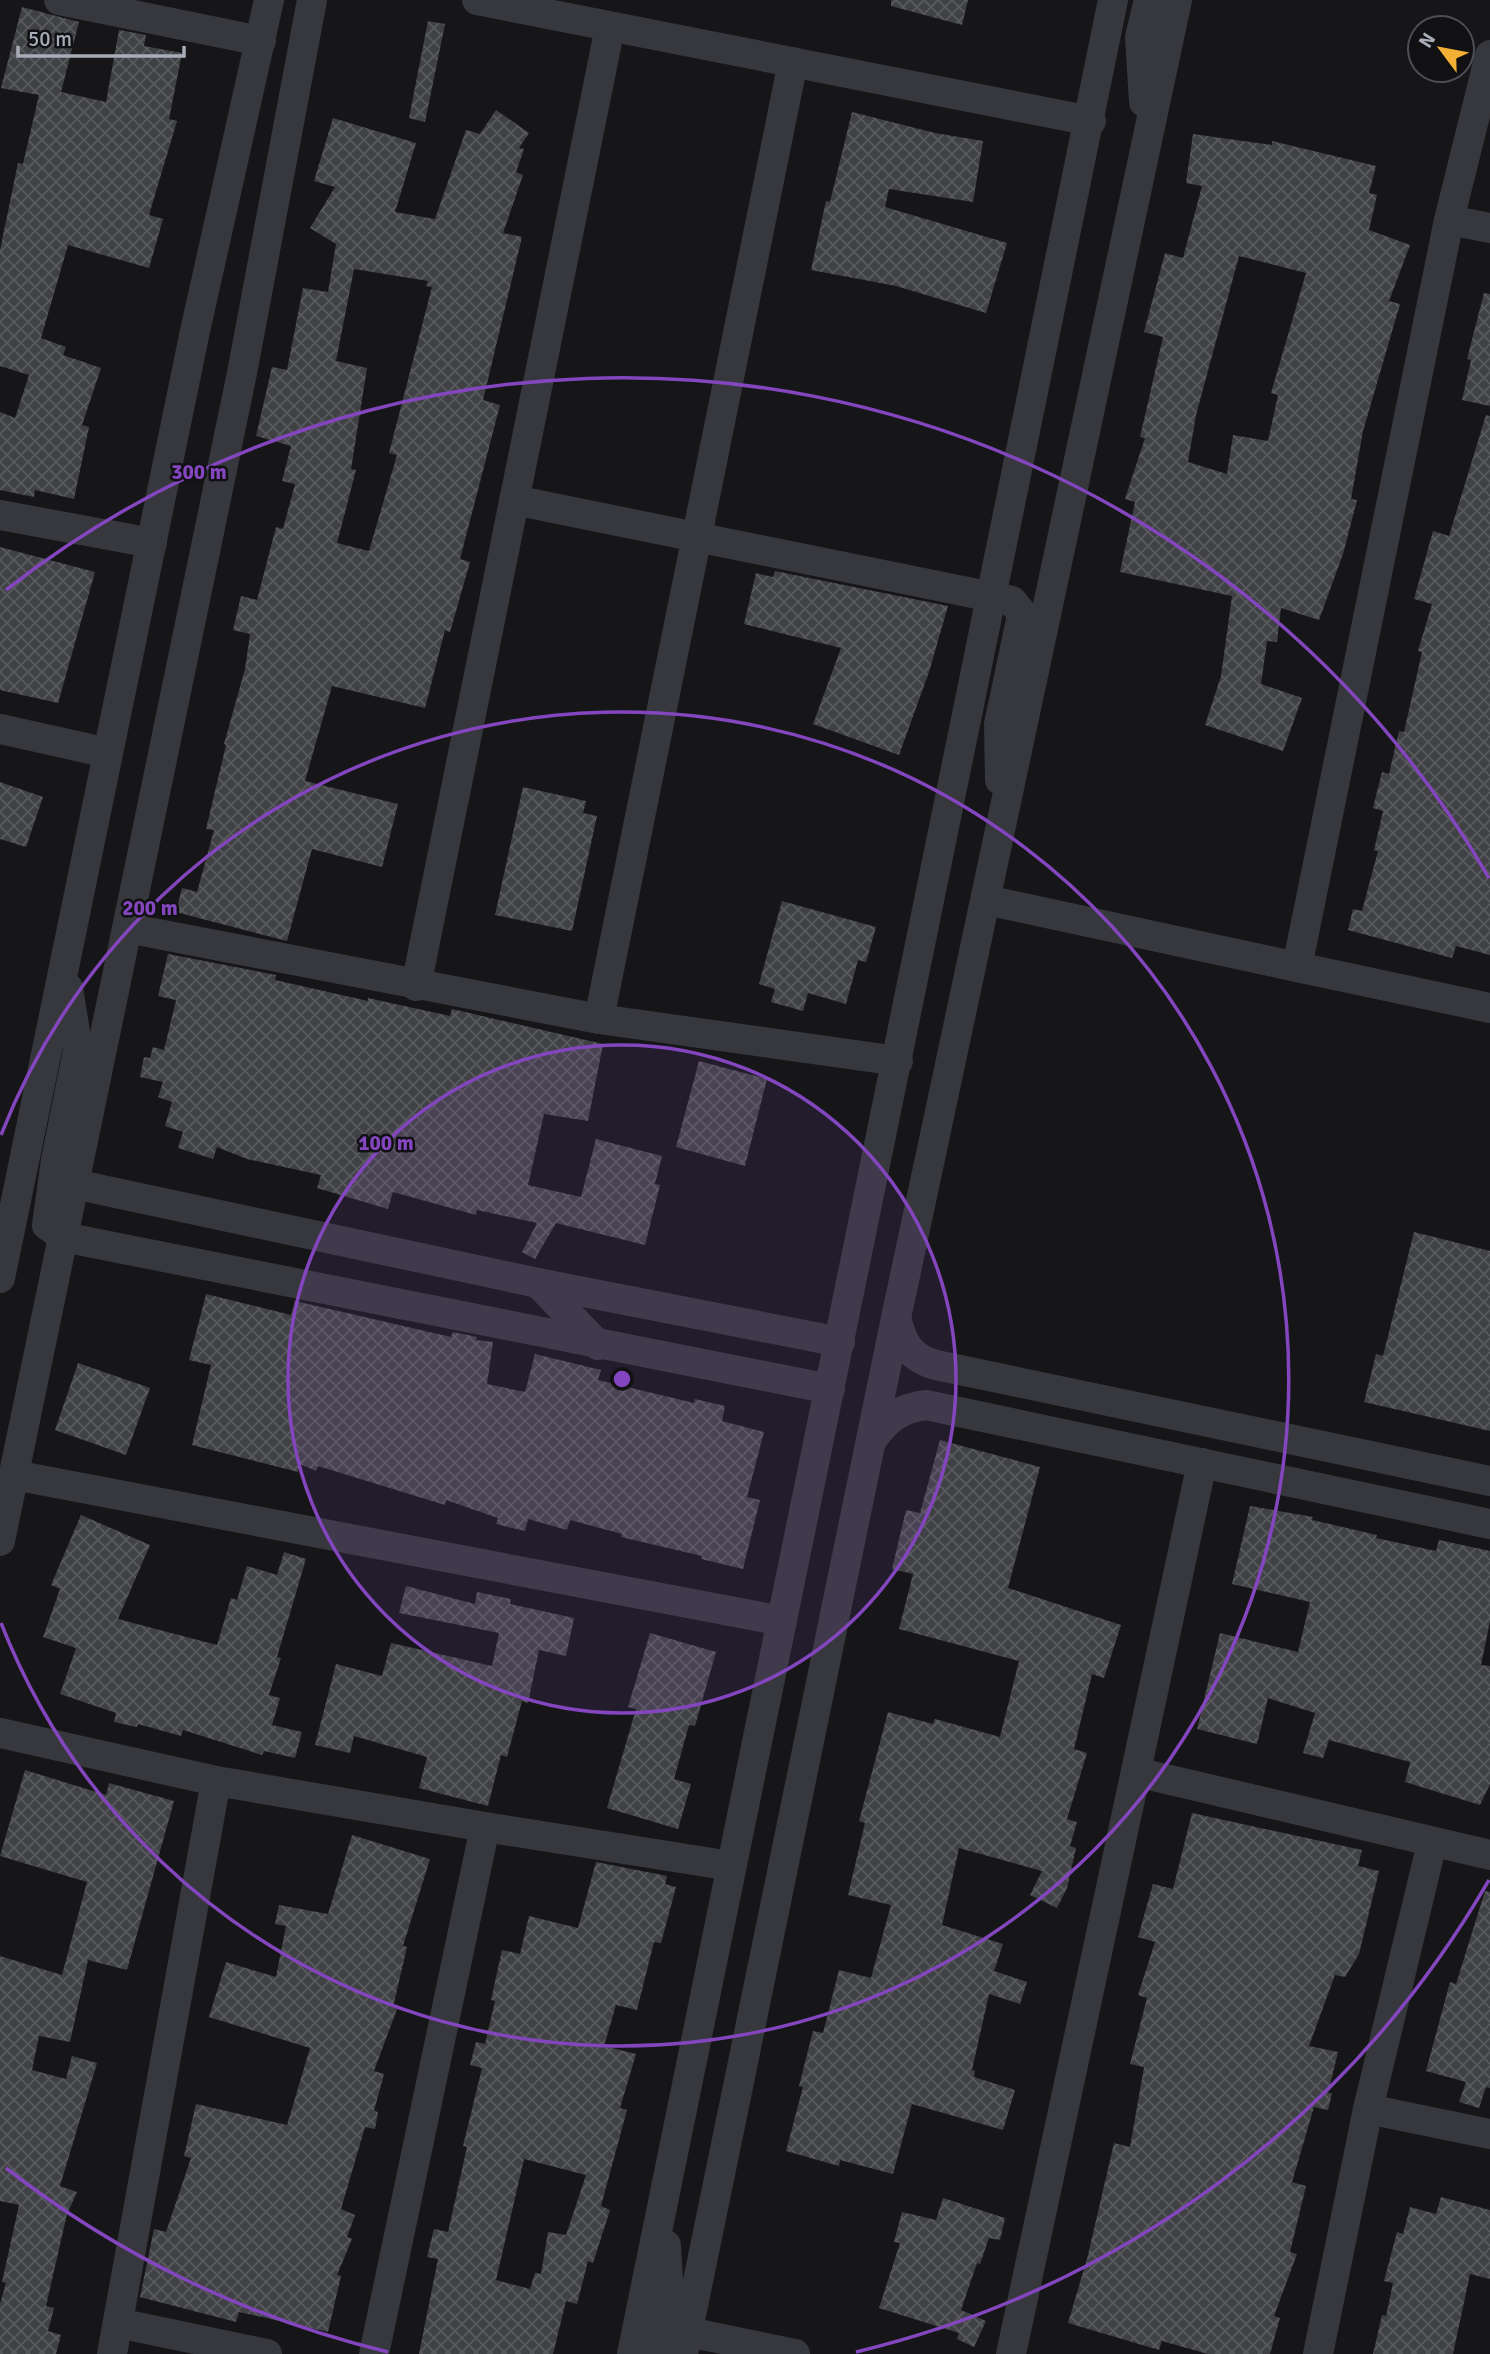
<svg xmlns="http://www.w3.org/2000/svg" width="1490" height="2354" viewBox="0 0 1490 2354" font-family="Signika,sans-serif">
	<defs>
		<pattern id="building-cross-hatch" width="8" height="8" patternUnits="userSpaceOnUse" patternTransform="scale(1.75)"><rect width="8" height="8" fill="#404145"/><path d="M0 0l8 8M0 8l8-8" fill="none" stroke="#595a5e"/></pattern>
	</defs>
	<rect width="100%" height="100%" fill="#161618"/>
	<g fill="url(#building-cross-hatch)" fill-rule="evenodd">
		<polygon points="891,0 968,0 962,25 891,6"/>
		<polygon points="22,7 79,22 61,92 106,102 119,30 146,35 144,46 182,53 169,119 177,121 149,215 163,219 149,268 68,245 41,338 66,347 63,355 101,368 82,425 89,427 74,499 35,490 34,497 0,490 0,412 15,418 29,375 0,366 0,250 18,163 23,164 39,95 1,88"/>
		<polygon points="428,21 445,24 425,122 409,118"/>
		<path d="M 496,110 L 529,133 L 519,148 L 524,149 L 516,172 L 523,175 L 503,233 L 522,237 L 483,400 L 500,405 L 460,559 L 470,562 L 450,632 L 445,630 L 425,708 L 332,686 L 305,781 L 398,804 L 382,867 L 312,849 L 287,941 L 176,912 L 182,888 L 197,892 L 214,830 L 206,829 L 226,745 L 224,744 L 245,669 L 250,634 L 233,630 L 241,596 L 257,600 L 276,527 L 283,529 L 295,484 L 282,481 L 291,446 L 256,436 L 272,367 L 287,370 L 303,288 L 328,292 L 336,244 L 310,228 L 335,187 L 314,181 L 333,118 L 416,143 L 395,212 L 435,219 L 466,130 L 480,134 ZM 354,269 L 428,281 L 426,286 L 432,287 L 389,453 L 397,455 L 369,551 L 337,543 L 356,470 L 351,469 L 367,368 L 336,361 Z"/>
		<polygon points="852,112 935,133 983,141 973,202 889,189 885,207 1007,243 986,313 896,286 811,270 826,201 830,202"/>
		<path d="M 1193,134 L 1272,145 L 1272,141 L 1376,166 L 1369,193 L 1377,195 L 1369,230 L 1410,245 L 1389,301 L 1400,304 L 1363,431 L 1351,499 L 1357,500 L 1343,554 L 1319,620 L 1281,608 L 1277,642 L 1267,641 L 1261,684 L 1302,698 L 1283,751 L 1205,725 L 1221,676 L 1232,596 L 1120,572 L 1135,502 L 1125,499 L 1145,438 L 1140,437 L 1163,337 L 1144,332 L 1165,253 L 1183,258 L 1202,186 L 1186,183 ZM 1239,256 L 1306,273 L 1271,393 L 1278,395 L 1268,441 L 1233,435 L 1227,474 L 1188,462 L 1196,415 Z"/>
		<polygon points="1484,293 1490,294 1490,406 1462,400 1471,360 1467,359"/>
		<polygon points="1486,415 1490,416 1490,955 1456,946 1452,958 1348,930 1353,909 1362,911 1378,851 1374,850 1383,811 1373,808 1382,772 1389,774 1399,731 1404,732 1422,652 1418,651 1432,604 1414,599 1433,531 1449,536"/>
		<polygon points="0,547 95,572 58,703 0,690"/>
		<polygon points="775,571 948,606 929,672 899,755 813,724 841,648 744,624 756,573 773,577"/>
		<polygon points="0,782 43,797 26,847 0,839"/>
		<polygon points="523,787 586,801 583,813 597,816 572,931 495,915"/>
		<polygon points="782,901 876,927 866,962 858,960 846,1004 808,993 803,1011 771,1002 775,989 759,984"/>
		<polygon points="168,954 276,975 275,980 368,1001 368,998 450,1016 452,1009 603,1044 588,1121 544,1114 528,1185 581,1197 596,1139 662,1156 655,1184 660,1185 645,1245 556,1223 535,1259 522,1252 537,1223 477,1210 476,1215 393,1192 388,1209 317,1188 321,1175 247,1159 217,1147 213,1159 178,1148 183,1132 165,1126 172,1102 158,1097 163,1082 140,1077 144,1057 150,1058 153,1047 164,1050 176,1000 158,996"/>
		<polygon points="699,1061 767,1079 745,1166 676,1147"/>
		<polygon points="1414,1232 1490,1251 1490,1431 1364,1402 1376,1354 1383,1356"/>
		<polygon points="206,1294 291,1315 295,1301 451,1337 453,1332 477,1337 476,1340 493,1342 487,1384 525,1392 535,1354 601,1370 598,1380 694,1403 695,1399 725,1406 722,1421 764,1432 747,1497 760,1500 743,1569 701,1559 702,1556 621,1537 622,1534 570,1520 567,1530 528,1519 525,1531 496,1524 498,1518 446,1500 445,1505 318,1466 316,1471 300,1464 298,1472 192,1445 211,1365 189,1360"/>
		<polygon points="78,1363 150,1388 126,1455 55,1430"/>
		<polygon points="940,1440 1040,1467 1008,1588 1121,1625 1104,1678 1092,1674 1074,1749 1087,1753 1067,1819 1077,1822 1070,1846 1076,1848 1067,1888 1057,1908 1030,1895 1042,1871 959,1848 942,1925 1003,1944 994,1971 1027,1982 1020,2004 989,1994 972,2070 975,2071 974,2077 1015,2090 1003,2130 912,2104 893,2174 840,2160 839,2166 786,2151 803,2087 799,2086 813,2031 823,2033 839,1970 871,1978 891,1905 848,1895 865,1823 859,1821 888,1712 933,1724 935,1719 1000,1737 1019,1661 899,1629 913,1574 892,1569 906,1510 920,1513"/>
		<polygon points="1250,1506 1313,1517 1312,1520 1377,1535 1376,1538 1436,1551 1439,1540 1490,1551 1490,1621 1481,1665 1490,1666 1490,1784 1480,1805 1405,1782 1410,1762 1329,1740 1323,1758 1303,1753 1315,1713 1268,1698 1257,1744 1197,1729 1220,1633 1298,1652 1310,1602 1232,1584"/>
		<polygon points="81,1515 150,1545 118,1619 217,1645 231,1598 237,1600 247,1566 277,1575 284,1552 306,1559 277,1657 281,1658 269,1695 280,1698 272,1725 302,1732 295,1758 264,1751 262,1755 183,1730 181,1736 138,1724 137,1727 114,1722 116,1713 60,1694 76,1648 43,1637 60,1589 51,1585"/>
		<polygon points="406,1586 475,1604 477,1592 511,1599 510,1604 574,1618 566,1656 539,1650 528,1703 522,1701 507,1757 501,1755 488,1806 419,1788 427,1757 354,1736 350,1753 315,1745 336,1664 382,1676 391,1643 492,1666 499,1633 399,1613"/>
		<polygon points="650,1633 716,1652 695,1726 689,1725 674,1779 691,1784 678,1829 607,1808 636,1709 628,1707"/>
		<polygon points="25,1770 106,1795 109,1783 174,1801 127,1970 88,1960 70,2042 39,2036 32,2070 66,2079 72,2056 97,2063 60,2186 77,2192 67,2214 46,2306 54,2308 48,2331 61,2335 56,2354 0,2354 0,2304 6,2283 2,2282 19,2205 0,2201 0,1956 62,1975 87,1882 0,1856"/>
		<polygon points="1192,1813 1362,1850 1358,1866 1379,1871 1359,1954 1345,1977 1335,1975 1309,2046 1338,2052 1328,2093 1332,2093 1328,2110 1314,2107 1292,2182 1306,2186 1290,2252 1297,2254 1274,2316 1280,2318 1270,2354 1208,2354 1162,2341 1159,2350 1068,2323 1087,2259 1114,2143 1130,2147 1144,2067 1130,2064 1147,1998 1138,1995 1155,1942 1138,1937 1153,1884 1173,1889"/>
		<polygon points="352,1835 430,1859 403,1946 407,1947 393,2007 397,2009 374,2071 384,2074 374,2111 378,2112 375,2129 365,2127 341,2209 355,2215 347,2237 352,2239 337,2275 341,2276 328,2332 239,2312 236,2322 140,2297 154,2229 166,2232 191,2158 184,2156 196,2104 287,2125 310,2048 209,2017 226,1962 276,1977 286,1926 275,1924 279,1905 328,1914"/>
		<path d="M 596,1862 L 667,1876 L 665,1884 L 676,1887 L 661,1943 L 654,1942 L 637,2010 L 616,2005 L 604,2046 L 636,2054 L 620,2108 L 627,2110 L 601,2206 L 610,2210 L 593,2263 L 588,2261 L 577,2304 L 566,2301 L 553,2354 L 419,2354 L 438,2259 L 427,2257 L 434,2229 L 448,2232 L 467,2147 L 463,2146 L 482,2068 L 470,2065 L 476,2042 L 485,2044 L 495,2001 L 491,2000 L 502,1950 L 520,1954 L 529,1916 L 578,1928 ZM 524,2159 L 586,2175 L 566,2235 L 548,2232 L 541,2274 L 535,2273 L 530,2289 L 496,2280 Z"/>
		<polygon points="1485,1891 1490,1892 1490,2088 1486,2087 1479,2108 1459,2102 1466,2082 1426,2071 1450,1982 1456,1984"/>
		<polygon points="1441,2197 1490,2210 1490,2279 1470,2274 1453,2354 1373,2354 1382,2315 1386,2316 1393,2283 1384,2281 1397,2232 1403,2234 1410,2207 1436,2214"/>
		<polygon points="943,2198 1005,2218 1000,2240 989,2238 980,2264 977,2263 961,2310 986,2321 974,2347 957,2339 959,2333 879,2308 900,2243 894,2242 902,2212 936,2220"/>
	</g>
	<g fill="none" stroke-linecap="round" stroke-linejoin="round">
		<g stroke="#37383d" stroke-width="30">
			<polyline points="59,0 261,41"/>
			<polyline points="477,0 1091,121"/>
			<polyline points="1144,102 1140,37 1149,0"/>
			<polyline points="1449,220 1490,228"/>
			<polyline points="514,500 1012,601 1021,612 1021,620 999,724 1000,780"/>
			<polyline points="0,515 152,543"/>
			<polyline points="0,729 108,753"/>
			<polyline points="986,900 1297,967 1449,220 1490,55"/>
			<polyline points="127,928 599,1019 898,1061"/>
			<polyline points="1297,967 1490,1008"/>
			<polyline points="416,986 610,27"/>
			<polyline points="68,988 78,1051 56,1160 47,1225 63,1237 830,1389"/>
			<polyline points="599,1019 793,62"/>
			<polyline points="74,1184 538,1283 840,1342"/>
			<polyline points="0,1278 195,331 269,0"/>
			<polyline points="538,1283 598,1345"/>
			<path d="M 896,1318 C 903,1344 909,1357 936,1365 L 1490,1481"/>
			<path d="M 872,1440 C 886,1419 901,1408 926,1405 L 1490,1524"/>
			<polyline points="14,1475 782,1621"/>
			<polyline points="0,1541 242,373 312,0"/>
			<polyline points="0,1733 216,1781 485,1827 374,2354"/>
			<polyline points="1136,1772 1490,1855"/>
			<polyline points="485,1827 731,1866"/>
			<polyline points="1368,2109 1490,2134"/>
			<polyline points="118,2323 267,2354"/>
			<polyline points="688,2332 795,2354"/>
			<polyline points="112,2354 216,1781"/>
			<polyline points="632,2354 1113,0"/>
			<polyline points="657,2354 669,2299 666,2245"/>
			<polyline points="683,2354 896,1318 1177,0"/>
			<polyline points="1011,2354 1202,1463"/>
			<polyline points="1318,2354 1368,2109 1432,1843"/>
		</g>
	</g>
	<circle cx="622" cy="1379" r="334" fill="#8446be" fill-opacity=".12"/>
	<g fill="none" stroke="#8446be" stroke-width="3.5">
		<circle cx="622" cy="1379" r="334"/>
		<path d="M1 1135A667 667 0 1 1 1 1623"/>
		<path d="M1489 1880A1001 1001 0 0 1 856 2352M388 2352A1001 1001 0 0 1 6 2168M6 590A1001 1001 0 0 1 1489 878"/>
	</g>
	<circle cx="622" cy="1379" r="10" fill="#8446be" stroke="#111113" stroke-width="3.5"/>
	<g font-size="21" text-anchor="middle" font-weight="bold" fill="#8446be" stroke="#111113" stroke-width="5" stroke-linejoin="round" paint-order="stroke">
		<text x="199" y="479">300 m</text>
		<text x="150" y="915">200 m</text>
		<text x="386" y="1150">100 m</text>
	</g>
	<g transform="translate(1441 49) rotate(302)"><circle r="33" fill="#111113" stroke="#4d4f55" stroke-width="2"/>
	<path d="M0-5L12 26L0 18L-12 26Z" fill="#f2b134"/>
	<text y="-10" font-size="19" font-weight="bold" text-anchor="middle" fill="#a8adb8">N</text>
	</g>
	<path d="M18 46v10h166v-10" fill="none" stroke="#a8adb8" stroke-width="3.5"/>
	<text x="28" y="46" font-size="21" fill="#a8adb8" stroke="#111113" stroke-width="5" paint-order="stroke">50 m</text>
</svg>
